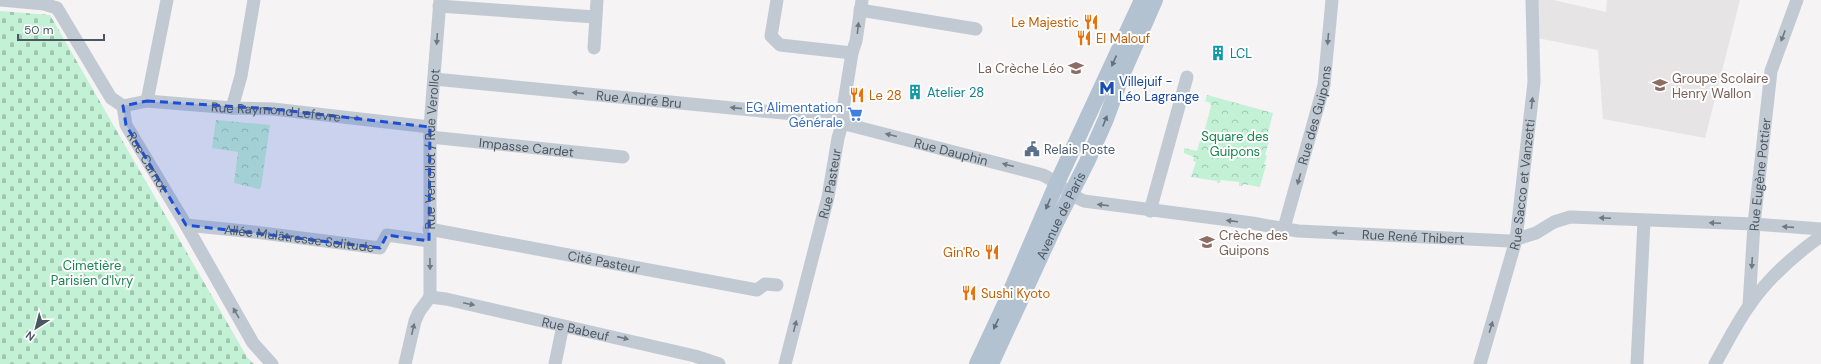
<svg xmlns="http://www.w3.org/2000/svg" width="1821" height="364" viewBox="0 0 1821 364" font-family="'DM Sans',sans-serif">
	<defs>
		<pattern id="cemetery-stones" width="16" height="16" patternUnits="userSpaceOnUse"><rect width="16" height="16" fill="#c3f1d5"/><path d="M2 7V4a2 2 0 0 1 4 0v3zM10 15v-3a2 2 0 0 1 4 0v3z" fill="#a0c6b0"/></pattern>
		<pattern id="park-crowns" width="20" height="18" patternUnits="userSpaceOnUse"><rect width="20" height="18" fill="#c3f1d5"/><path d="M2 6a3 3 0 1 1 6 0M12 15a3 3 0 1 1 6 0" fill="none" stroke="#a0c6b0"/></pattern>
	</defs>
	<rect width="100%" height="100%" fill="#f5f3f3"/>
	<polygon fill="#e6e4e5" points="1537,0 1553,0 1606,12 1607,0 1740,0 1705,138 1603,119 1598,50 1537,38"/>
	<polygon fill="url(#cemetery-stones)" points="0,11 50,15 247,357 254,364 0,364"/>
	<g fill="url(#park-crowns)">
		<polygon points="1207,95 1273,113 1267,137 1270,138 1265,155 1267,156 1264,164 1266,165 1260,187 1243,184 1242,186 1239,186 1239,182 1221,180 1220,183 1217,183 1217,181 1191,177 1196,162 1193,161 1194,157 1184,153 1184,148 1197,151 1200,141 1202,141 1211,106 1210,103 1205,101"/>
		<polygon points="216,120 270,125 261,187 259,189 234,183 238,152 212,148"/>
	</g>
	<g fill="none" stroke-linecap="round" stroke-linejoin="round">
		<g stroke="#c1cad2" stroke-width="13">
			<polyline points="0,0 44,4 57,8 111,98 123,106"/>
			<polyline points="777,0 771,36 780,45 852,53"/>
			<polyline points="439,6 595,17"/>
			<polyline points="860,10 976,29"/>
			<polyline points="594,48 597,0"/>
			<path id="s1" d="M 434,79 L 835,118 L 849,125 L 1043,175 C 1058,182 1069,195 1084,201 L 1252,223 L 1298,231 L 1510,241 L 1536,233 L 1554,222 L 1570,217 L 1754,224 L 1821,229"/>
			<polyline points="147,101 167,0"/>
			<path id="s2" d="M 123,106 L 147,101 L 232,108 L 273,109 L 430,127"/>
			<path id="s3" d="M 123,106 L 126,125 L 186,225 L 253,343 L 272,364"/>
			<polyline points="232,108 241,76 254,0"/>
			<path id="s4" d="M 430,137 L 623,157"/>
			<polyline points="1150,211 1187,77"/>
			<path id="s5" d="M 186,225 L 254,232 L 380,248 L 387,235 L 429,241"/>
			<path id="s6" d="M 1284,228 L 1324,85 L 1332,0"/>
			<path id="s7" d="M 429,229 L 757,290 L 765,284 L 777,285"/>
			<path id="s8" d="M 430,297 L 430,127 L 440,0"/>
			<path id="s9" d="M 430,297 L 446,299 L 695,356 L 719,364"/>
			<path id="s10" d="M 1749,306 L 1754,224 L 1771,71 L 1797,0"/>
			<polyline points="405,364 415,321 419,312 430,297"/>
			<polyline points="555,364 562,330"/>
			<path id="s11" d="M 785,364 L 828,197 L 838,138 L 843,121 L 843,109 L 852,53 L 856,41 L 862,0"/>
			<path id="s12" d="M 1480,364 L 1516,240 L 1534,82 L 1532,0"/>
			<polyline points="1637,364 1644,221"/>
			<path d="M 1715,364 C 1726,345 1736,324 1749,306 C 1768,278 1793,256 1821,236"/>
		</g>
		<g stroke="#b3c2d1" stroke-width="16">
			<polyline points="977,364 1006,302 1057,183 1142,0"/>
			<path id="s13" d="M 991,364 L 1056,223 L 1087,162 L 1106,119 L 1122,75 L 1155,0"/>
		</g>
	</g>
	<defs><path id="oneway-solid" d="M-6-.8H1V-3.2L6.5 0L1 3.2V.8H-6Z"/></defs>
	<g fill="#6e7983">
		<use href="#oneway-solid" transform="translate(858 28) rotate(-83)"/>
		<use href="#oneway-solid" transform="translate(1783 36) rotate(111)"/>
		<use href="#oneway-solid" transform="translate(437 39) rotate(94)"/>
		<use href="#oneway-solid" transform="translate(1328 39) rotate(95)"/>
		<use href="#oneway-solid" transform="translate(578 93) rotate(-174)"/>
		<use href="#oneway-solid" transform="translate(1532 103) rotate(-84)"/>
		<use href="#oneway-solid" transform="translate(736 108) rotate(-174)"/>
		<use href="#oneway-solid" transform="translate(355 118) rotate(7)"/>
		<use href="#oneway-solid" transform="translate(891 135) rotate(-166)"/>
		<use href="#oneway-solid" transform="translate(1008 165) rotate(-165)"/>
		<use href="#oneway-solid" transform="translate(1299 179) rotate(106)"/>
		<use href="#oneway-solid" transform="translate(1103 205) rotate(-173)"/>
		<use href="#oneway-solid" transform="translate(1605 218) rotate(-178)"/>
		<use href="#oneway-solid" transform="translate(1232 221) rotate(-173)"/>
		<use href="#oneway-solid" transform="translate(1715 223) rotate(-178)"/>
		<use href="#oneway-solid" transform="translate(1788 227) rotate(-176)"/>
		<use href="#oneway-solid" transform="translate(1338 233) rotate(-177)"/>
		<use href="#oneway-solid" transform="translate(1752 263) rotate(93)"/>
		<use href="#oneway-solid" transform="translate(430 264) rotate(89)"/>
		<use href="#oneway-solid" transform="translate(469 304) rotate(12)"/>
		<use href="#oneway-solid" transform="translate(236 313) rotate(-120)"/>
		<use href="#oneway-solid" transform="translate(795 326) rotate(-76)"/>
		<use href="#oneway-solid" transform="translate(1491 327) rotate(-73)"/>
		<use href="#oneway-solid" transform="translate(413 329) rotate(-77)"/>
		<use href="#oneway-solid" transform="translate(623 338) rotate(13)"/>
	</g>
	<g fill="#64717d">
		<use href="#oneway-solid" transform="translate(1114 61) rotate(114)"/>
		<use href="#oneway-solid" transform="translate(1105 121) rotate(-68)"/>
		<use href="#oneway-solid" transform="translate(1048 204) rotate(113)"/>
		<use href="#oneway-solid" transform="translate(996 324) rotate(115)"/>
	</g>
	<path fill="#1d4ed8" fill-opacity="0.2" stroke="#1d4ed8" stroke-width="3" stroke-dasharray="8 5" stroke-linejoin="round" d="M 147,101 L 273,109 L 430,127 L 429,241 L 387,235 L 380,248 L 186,225 L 126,125 L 123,106 Z"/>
	<defs>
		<g id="restaurant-bare" transform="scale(1.2)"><path d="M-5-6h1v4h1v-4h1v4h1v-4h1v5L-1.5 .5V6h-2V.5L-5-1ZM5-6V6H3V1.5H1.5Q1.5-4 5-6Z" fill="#e8710a" stroke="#fff" stroke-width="2.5" paint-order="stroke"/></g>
		<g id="building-bare" transform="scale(1.2)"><path d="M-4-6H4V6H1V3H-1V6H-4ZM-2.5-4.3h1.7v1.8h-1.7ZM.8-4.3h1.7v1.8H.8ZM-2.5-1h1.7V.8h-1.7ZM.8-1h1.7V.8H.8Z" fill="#0f9aa8" stroke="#fff" stroke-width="2.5" paint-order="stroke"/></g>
		<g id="school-bare" transform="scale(1.2)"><path d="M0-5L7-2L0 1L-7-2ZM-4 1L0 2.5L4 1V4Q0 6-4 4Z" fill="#8d6e63" stroke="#fff" stroke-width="2.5" paint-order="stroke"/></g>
		<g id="metro-bare" transform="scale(1.2)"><path d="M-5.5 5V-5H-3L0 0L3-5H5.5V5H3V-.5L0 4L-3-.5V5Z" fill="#1a4fb4" stroke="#fff" stroke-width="2.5" paint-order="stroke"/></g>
		<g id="supermarket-bare" transform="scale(1.2)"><path d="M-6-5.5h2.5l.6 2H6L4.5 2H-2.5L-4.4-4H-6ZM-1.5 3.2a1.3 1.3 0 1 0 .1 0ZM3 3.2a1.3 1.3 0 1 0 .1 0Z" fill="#3f7fe0" stroke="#fff" stroke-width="2.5" paint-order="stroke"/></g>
		<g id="civic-bare" transform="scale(1.2)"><path d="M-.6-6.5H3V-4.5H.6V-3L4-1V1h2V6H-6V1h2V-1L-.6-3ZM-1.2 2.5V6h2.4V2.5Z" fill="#5c6f8a" stroke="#fff" stroke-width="2.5" paint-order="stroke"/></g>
	</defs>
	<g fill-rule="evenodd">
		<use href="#restaurant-bare" x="1091" y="22"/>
		<use href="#restaurant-bare" x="1084" y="38"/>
		<use href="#building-bare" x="1218" y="53"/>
		<use href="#school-bare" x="1076" y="68"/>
		<use href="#school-bare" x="1660" y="85"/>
		<use href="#metro-bare" x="1107" y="88"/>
		<use href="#building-bare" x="915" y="92"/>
		<use href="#restaurant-bare" x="857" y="95"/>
		<use href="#supermarket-bare" x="855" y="114"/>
		<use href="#civic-bare" x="1032" y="149"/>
		<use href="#school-bare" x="1207" y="242"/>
		<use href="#restaurant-bare" x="992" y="252"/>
		<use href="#restaurant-bare" x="969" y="293"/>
	</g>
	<g text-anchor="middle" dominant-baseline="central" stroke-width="4" stroke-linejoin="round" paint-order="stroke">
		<g font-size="13" fill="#c56008" stroke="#fff" text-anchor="start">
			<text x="1079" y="22" text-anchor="end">Le Majestic</text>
			<text x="1096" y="38">El Malouf</text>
			<text x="869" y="95">Le 28</text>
			<text x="980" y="252" text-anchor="end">Gin'Ro</text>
			<text x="981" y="293">Sushi Kyoto</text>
		</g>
		<g font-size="13" fill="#0d838f" stroke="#fff" text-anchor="start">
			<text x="1230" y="53">LCL</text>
			<text x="927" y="92">Atelier 28</text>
		</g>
		<g font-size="13" fill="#785e54" stroke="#fff" text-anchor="start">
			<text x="1064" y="68" text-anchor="end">La Crèche Léo</text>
			<text x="1672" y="78">Groupe Scolaire<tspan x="1672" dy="15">Henry Wallon</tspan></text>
			<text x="1219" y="235">Crèche des<tspan x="1219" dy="15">Guipons</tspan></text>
		</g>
		<g font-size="13" fill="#164399" stroke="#fff" text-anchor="start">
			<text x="1119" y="81">Villejuif -<tspan x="1119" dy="15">Léo Lagrange</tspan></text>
		</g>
		<g font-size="13" fill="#4a5661" stroke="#fff">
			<text stroke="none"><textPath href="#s1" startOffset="206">Rue André Bru</textPath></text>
			<text stroke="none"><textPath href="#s2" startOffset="154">Rue Raymond Lefevre</textPath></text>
			<text stroke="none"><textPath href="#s6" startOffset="117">Rue des Guipons</textPath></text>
			<text stroke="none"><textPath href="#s4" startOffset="97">Impasse Cardet</textPath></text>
			<text stroke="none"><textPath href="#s8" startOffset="148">Rue Verrollot / Rue Verollot</textPath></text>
			<text stroke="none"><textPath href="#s1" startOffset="524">Rue Dauphin</textPath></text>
			<text stroke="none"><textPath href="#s3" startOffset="62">Rue Carnot</textPath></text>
			<text stroke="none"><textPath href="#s10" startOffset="132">Rue Eugène Pottier</textPath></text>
			<text stroke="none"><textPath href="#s11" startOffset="186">Rue Pasteur</textPath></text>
			<text stroke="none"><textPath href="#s12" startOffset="185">Rue Sacco et Vanzetti</textPath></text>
			<text stroke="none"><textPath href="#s13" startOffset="164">Avenue de Paris</textPath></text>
			<text stroke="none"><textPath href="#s1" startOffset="999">Rue René Thibert</textPath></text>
			<text stroke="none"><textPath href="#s5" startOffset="114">Allée Mulâtresse Solitude</textPath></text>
			<text stroke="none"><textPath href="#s7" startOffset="178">Cité Pasteur</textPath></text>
			<text stroke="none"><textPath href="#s9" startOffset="149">Rue Babeuf</textPath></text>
		</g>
		<g font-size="13" fill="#366cbe" stroke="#fff" text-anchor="end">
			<text x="843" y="107">EG Alimentation<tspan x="843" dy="15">Générale</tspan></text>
		</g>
		<g font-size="13" fill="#17864f" stroke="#fff">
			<text x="1235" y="136">Square des<tspan x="1235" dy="15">Guipons</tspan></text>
			<text x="92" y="265">Cimetière<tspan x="92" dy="15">Parisien d'Ivry</tspan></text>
		</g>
		<g font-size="13" fill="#4e5e75" stroke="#fff" text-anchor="start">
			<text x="1044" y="149">Relais Poste</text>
		</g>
	</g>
	<g transform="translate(36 328) rotate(216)" stroke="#ffffff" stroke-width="3" paint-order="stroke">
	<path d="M0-3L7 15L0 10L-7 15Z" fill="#4a5661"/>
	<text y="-6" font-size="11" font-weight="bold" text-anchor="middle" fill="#4a5661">N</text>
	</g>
	<path d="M18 34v6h86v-6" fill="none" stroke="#4a5661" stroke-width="2"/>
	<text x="24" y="34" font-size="12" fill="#4a5661" stroke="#ffffff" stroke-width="3" paint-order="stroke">50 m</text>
</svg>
